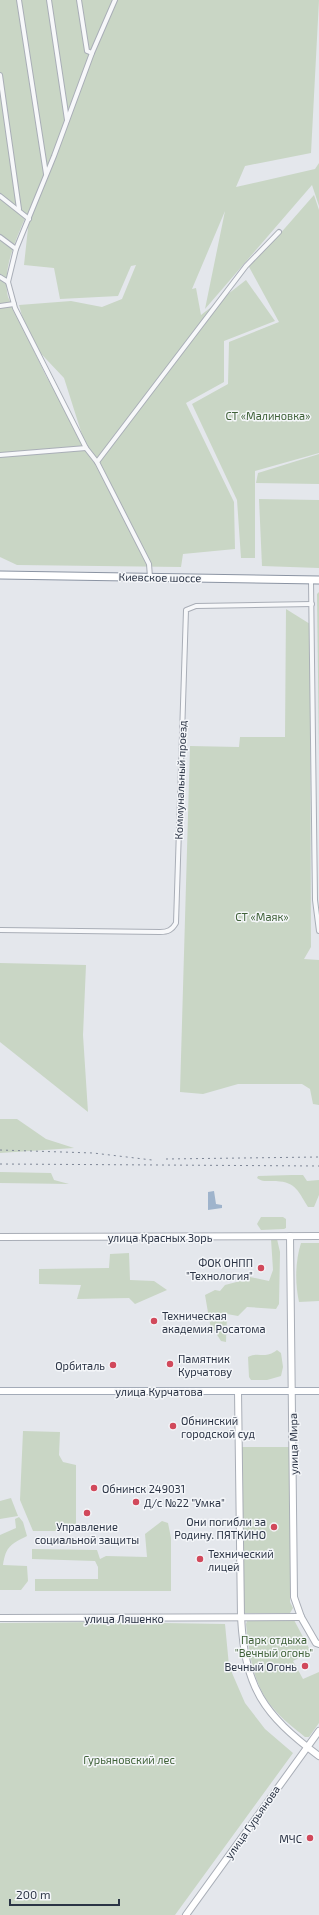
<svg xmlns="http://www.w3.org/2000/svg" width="319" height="1915" viewBox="0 0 319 1915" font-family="'Exo 2',sans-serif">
	<rect width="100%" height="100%" fill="#e4e7ec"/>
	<g fill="#c9d6c5" fill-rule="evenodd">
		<path d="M 0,0 L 319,0 L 311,153 L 245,166 L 236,187 L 315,169 L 319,163 L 319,206 L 312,185 L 205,309 L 225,211 L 192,289 L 196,288 L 201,315 L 246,280 L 275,321 L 224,341 L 224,382 L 186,403 L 234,502 L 235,549 L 183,554 L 181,567 L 17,565 L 0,557 ZM 26,216 L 29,219 L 24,265 L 54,268 L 60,299 L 118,296 L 131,266 L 136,265 L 122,299 L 102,307 L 71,301 L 19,305 L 29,341 L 64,378 L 84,441 L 46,376 L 8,297 C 2,269 15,242 26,216 Z"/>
		<polygon points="314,195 319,210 319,453 255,471 255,558 241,558 237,500 192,404 228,384 229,342 279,322 248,265 278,236"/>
		<polygon points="319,454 319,484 256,483 258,473"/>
		<polygon points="259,499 319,500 319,568 262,566"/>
		<polygon points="319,592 319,757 317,594"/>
		<polygon points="286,609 310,624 311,947 304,959 319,960 319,1105 313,1104 310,1089 302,1084 238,1084 203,1094 180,1092 190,746 239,747 240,737 285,737"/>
		<polygon points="0,963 86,965 83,1035 88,1112 0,1042"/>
		<polygon points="0,1119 17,1119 46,1139 74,1148 0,1153"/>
		<polygon points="0,1172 51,1173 54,1180 69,1184 0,1183"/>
		<path d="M 292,1175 L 303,1175 L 307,1181 L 319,1180 L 319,1195 L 314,1207 L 308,1207 C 297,1189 295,1181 272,1181 C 266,1181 262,1182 257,1178 L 258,1176 Z"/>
		<polygon points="261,1217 283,1217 286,1219 286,1228 284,1229 261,1230 257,1224"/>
		<polygon points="271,1239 277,1239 280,1252 279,1304 276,1309 247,1307 238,1316 227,1314 226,1342 221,1341 210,1324 205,1295 215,1290 220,1291 225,1285 248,1279 250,1277 269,1281 273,1270"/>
		<path d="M 301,1243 L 319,1243 L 319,1301 L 299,1302 C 295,1283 295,1262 301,1243 Z"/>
		<polygon points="129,1253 130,1280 154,1281 167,1290 135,1304 129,1298 77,1299 81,1285 39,1284 39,1269 109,1268 110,1254"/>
		<path d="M 277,1350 L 281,1353 L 283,1367 L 281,1376 L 267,1380 L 251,1380 L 249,1377 L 248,1357 C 260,1351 264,1360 277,1350 Z"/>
		<polygon points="23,1431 60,1432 59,1455 63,1462 76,1465 76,1531 33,1531 20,1500"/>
		<polygon points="242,1447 290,1447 290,1602 293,1608 290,1613 243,1613"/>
		<polygon points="11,1498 18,1516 0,1519 0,1501"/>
		<path d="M 19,1517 L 23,1522 L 27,1536 C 11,1544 6,1546 3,1565 L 27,1566 L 28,1581 L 21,1590 L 0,1590 L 0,1535 L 16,1528 L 15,1519 Z"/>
		<polygon points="162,1521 168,1523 171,1538 171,1591 35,1591 35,1579 98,1579 98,1567 95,1561 32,1559 32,1549 97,1550 100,1559 106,1556 147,1557 145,1534"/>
		<path d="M 294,1620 L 311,1652 L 293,1661 L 303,1679 L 319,1672 L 319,1723 L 309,1737 L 305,1737 C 294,1728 282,1719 273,1708 C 253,1685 249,1653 246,1624 L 247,1621 Z"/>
		<polygon points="101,1622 225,1624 229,1666 245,1703 265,1729 293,1753 175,1915 0,1915 0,1623"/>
	</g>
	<polygon fill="#9fb4cc" points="214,1191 216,1204 222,1205 222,1208 208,1210 208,1192"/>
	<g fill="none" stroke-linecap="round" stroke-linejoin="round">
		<g stroke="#a9aeb7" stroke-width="6">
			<g id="street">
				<polyline points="19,0 46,174"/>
				<polyline points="49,0 67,120"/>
				<polyline points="79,0 87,51 92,53"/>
				<polyline points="0,75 19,209"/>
				<polyline points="0,196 29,219"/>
				<polyline points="0,237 16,249"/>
				<polyline points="0,277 8,282 16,249 54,156 92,53 115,0"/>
				<polyline points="8,282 15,308 86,448 97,462 149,564 150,577"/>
				<polyline points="0,306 14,304"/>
				<polyline points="0,455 86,448"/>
				<polyline points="97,462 246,266 279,232"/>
				<polyline points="311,580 315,900 319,931"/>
				<path d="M 0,930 L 160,932 C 168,932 172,930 176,923 L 186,610 L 196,606 L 312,604"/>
			</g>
		</g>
		<g stroke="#a9aeb7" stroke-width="8">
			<g id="secondary">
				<polyline points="290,1236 294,1597 301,1617 316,1643 319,1644"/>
				<polyline points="0,1237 319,1236"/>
				<path d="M 238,1391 L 241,1617 C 245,1688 263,1714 319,1756"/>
				<polyline points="0,1618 301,1617"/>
				<polyline points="186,1915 319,1731"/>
			</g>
		</g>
		<g stroke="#a3abb8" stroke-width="8">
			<polyline id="primary" points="0,1391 319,1391"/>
		</g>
		<g stroke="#8b94a3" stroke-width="9">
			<polyline id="highway" points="0,575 319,580"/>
		</g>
		<use href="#street" stroke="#f7f8fa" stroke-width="4"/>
		<use href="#secondary" stroke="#fff" stroke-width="6"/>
		<use href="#primary" stroke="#fff" stroke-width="6"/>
		<use href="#highway" stroke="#fff" stroke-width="7"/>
		<g stroke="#7d8696" stroke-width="1" stroke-dasharray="2 4" stroke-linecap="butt">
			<polyline points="0,1150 93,1153 152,1160"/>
			<polyline points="166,1159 319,1157"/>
			<polyline points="0,1164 319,1166"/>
		</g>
	</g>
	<g fill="#d1495b" stroke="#f4f6f9" stroke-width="1.5">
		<circle cx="261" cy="1268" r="4"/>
		<circle cx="154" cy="1321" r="4"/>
		<circle cx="170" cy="1364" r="4"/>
		<circle cx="113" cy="1365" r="4"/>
		<circle cx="173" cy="1426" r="4"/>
		<circle cx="94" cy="1488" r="4"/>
		<circle cx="136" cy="1502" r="4"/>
		<circle cx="87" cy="1513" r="4"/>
		<circle cx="274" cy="1527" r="4"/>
		<circle cx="200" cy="1559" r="4"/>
		<circle cx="305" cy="1666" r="4"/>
		<circle cx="310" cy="1838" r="4"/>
	</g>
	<g text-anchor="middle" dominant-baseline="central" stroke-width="3" stroke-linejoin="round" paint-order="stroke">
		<g font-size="11" fill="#3f6138" stroke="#f4f6f9">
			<text x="268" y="415">СТ «Малиновка»</text>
			<text x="262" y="916">СТ «Маяк»</text>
			<text x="274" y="1639">Парк отдыха<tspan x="274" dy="13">"Вечный огонь"</tspan></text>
			<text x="129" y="1759">Гурьяновский лес</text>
		</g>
		<g font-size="11" fill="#2b3445" stroke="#f4f6f9">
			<text transform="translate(160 577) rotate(1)">Киевское шоссе</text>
			<text transform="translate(180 780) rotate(-88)">Коммунальный проезд</text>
			<text x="160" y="1237">улица Красных Зорь</text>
			<text x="159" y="1391">улица Курчатова</text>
			<text transform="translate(293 1444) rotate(-91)">улица Мира</text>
			<text x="124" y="1618">улица Ляшенко</text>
			<text transform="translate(252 1822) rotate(-55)">улица Гурьянова</text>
		</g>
		<g font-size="11" fill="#2b3445" stroke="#f4f6f9" text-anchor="start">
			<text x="253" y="1262" text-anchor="end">ФОК ОНПП<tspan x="253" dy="13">"Технология"</tspan></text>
			<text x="162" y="1315">Техническая<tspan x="162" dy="13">академия Росатома</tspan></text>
			<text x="178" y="1358">Памятник<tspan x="178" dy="13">Курчатову</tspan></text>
			<text x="105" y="1365" text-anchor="end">Орбиталь</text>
			<text x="181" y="1420">Обнинский<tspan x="181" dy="13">городской суд</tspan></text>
			<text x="102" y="1488">Обнинск 249031</text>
			<text x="144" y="1502">Д/с №22 "Умка"</text>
			<text x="266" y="1521" text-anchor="end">Они погибли за<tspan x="266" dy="13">Родину. ПЯТКИНО</tspan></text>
			<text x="87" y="1526" text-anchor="middle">Управление<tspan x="87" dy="13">социальной защиты</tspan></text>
			<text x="208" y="1553">Технический<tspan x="208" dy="13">лицей</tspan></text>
			<text x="297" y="1666" text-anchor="end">Вечный Огонь</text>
			<text x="302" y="1838" text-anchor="end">МЧС</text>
		</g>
	</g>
	<path d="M10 1899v6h109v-6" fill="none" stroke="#2b3445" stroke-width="2"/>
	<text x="16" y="1899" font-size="12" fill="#2b3445" stroke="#f4f6f9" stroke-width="3" paint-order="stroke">200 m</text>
</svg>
